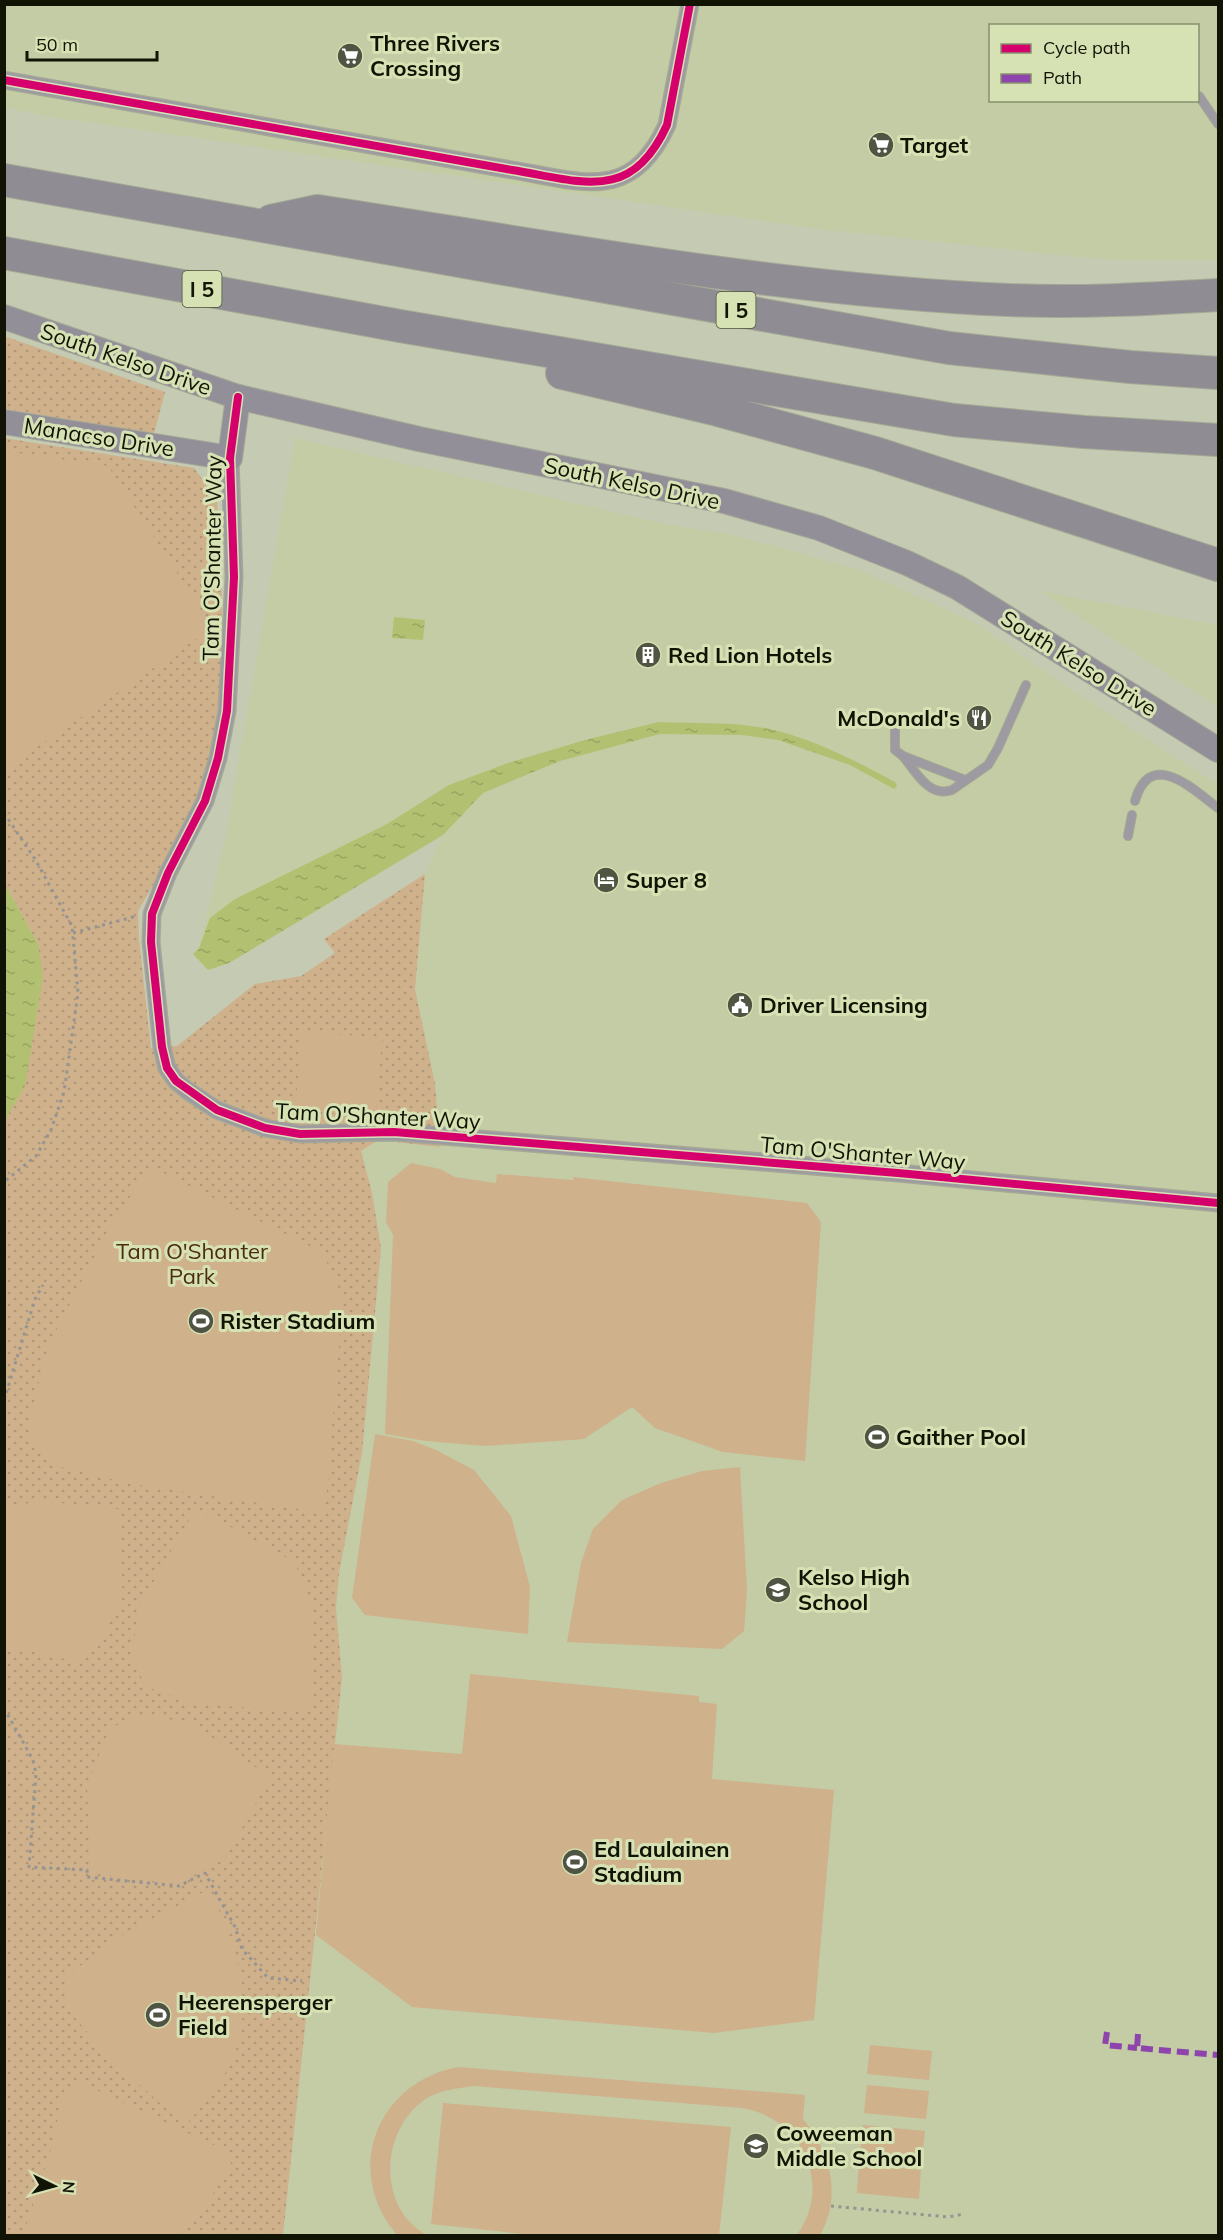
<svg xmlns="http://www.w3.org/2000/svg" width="1223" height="2240" viewBox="0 0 1223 2240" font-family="Mulish,sans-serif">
	<defs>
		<pattern id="grass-dots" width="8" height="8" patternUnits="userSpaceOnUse" patternTransform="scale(1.5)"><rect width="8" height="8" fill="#cfb18c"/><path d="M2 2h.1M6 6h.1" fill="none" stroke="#b19777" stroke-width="1.8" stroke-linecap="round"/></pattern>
		<pattern id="water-ripples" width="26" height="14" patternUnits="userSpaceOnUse" patternTransform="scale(1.5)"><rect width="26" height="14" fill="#b1c171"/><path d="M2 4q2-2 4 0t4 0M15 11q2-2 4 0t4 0" fill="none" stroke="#97a560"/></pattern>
	</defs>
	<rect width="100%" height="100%" fill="#c5cab2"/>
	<g fill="#c3cca4" fill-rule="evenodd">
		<path d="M 4,5 L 1218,5 L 1218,260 L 1108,260 L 828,230 L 45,116 L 5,108 ZM 990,26 L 1198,26 L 1198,100 L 990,100 Z"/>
		<polygon points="295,438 665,524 729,534 860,570 977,624 1069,688 1218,785 1218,2235 283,2235 342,1678 336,1608 339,1573 362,1453 381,1248 372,1193 361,1151 378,1140 440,1147 435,1084 415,989 425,874 442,836 229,963 208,970 193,954 199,948 225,840"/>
		<polygon points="1040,591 1218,625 1218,707"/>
	</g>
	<g fill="url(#grass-dots)">
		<polygon points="4,336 165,392 154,434 5,409"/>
		<polygon points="4,438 194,468 217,500 221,565 223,662 217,742 189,823 138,911 139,940 151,1048 177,1046 255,984 301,976 335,953 324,939 425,874 415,989 435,1084 440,1147 378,1140 361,1151 372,1193 381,1248 362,1453 339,1573 336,1608 342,1678 283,2235 5,2235 4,1120 25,1086 38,944 5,884"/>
	</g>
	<g fill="#cfb18c">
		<polygon points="5,451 108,466 205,616 202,635 5,769"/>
		<polygon points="302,1031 382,1038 376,1117 295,1110"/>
		<polygon points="411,1163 440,1169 455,1177 496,1183 497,1174 573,1180 573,1177 807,1203 821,1222 805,1461 723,1452 655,1428 632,1407 584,1439 486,1446 426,1441 385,1434 393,1235 386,1222 388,1182"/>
		<polygon points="150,1166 322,1252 343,1297 325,1513 132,1484 61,1467 43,1459 27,1427 49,1344 109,1228"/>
		<polygon points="375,1434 413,1441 436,1450 474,1470 511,1516 530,1587 528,1634 365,1615 352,1598"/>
		<polygon points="740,1467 747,1590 744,1631 722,1649 567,1642 581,1563 593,1529 622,1500 661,1483 702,1471"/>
		<polygon points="42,1501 118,1509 123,1597 98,1647 74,1661 22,1649 20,1653 5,1643 5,1507"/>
		<polygon points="196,1508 293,1561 304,1581 312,1607 311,1712 193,1704 145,1686 132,1655 138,1608"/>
		<polygon points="470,1674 699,1696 699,1702 717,1704 712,1779 834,1790 814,2020 714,2033 412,2007 316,1935 334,1744 462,1754"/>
		<polygon points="137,1715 190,1722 270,1777 225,1859 177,1884 90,1873 87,1787 109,1729"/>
		<path d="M 209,1889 C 240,1952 263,2022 217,2086 C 207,2100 196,2113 185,2126 L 106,2054 L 64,2005 L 66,1977 L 116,1938 Z"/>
		<polygon points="870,2045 932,2051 929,2080 867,2074"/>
		<path d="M 459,2067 L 805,2095 L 803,2119 C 831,2152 842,2196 820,2235 L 797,2235 C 833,2185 803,2118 742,2108 L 473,2086 C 456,2089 438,2090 424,2100 C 380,2132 377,2208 427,2235 L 397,2235 C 342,2172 377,2081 459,2067 Z"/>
		<path d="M 80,2082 L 235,2155 C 219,2187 203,2213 174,2235 L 23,2235 L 50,2153 L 64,2091 Z"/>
		<polygon points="867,2085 929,2091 926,2119 864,2113"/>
		<polygon points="443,2103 731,2127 719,2235 541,2236 431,2224"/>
		<polygon points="863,2125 925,2131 922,2159 860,2153"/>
		<polygon points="859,2164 921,2170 919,2199 857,2193"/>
	</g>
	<g fill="url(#water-ripples)">
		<polygon points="394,617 425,620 423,640 392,638"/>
		<path d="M 659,722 C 698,724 740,721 778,731 C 819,742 858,762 895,782 L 897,786 L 894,789 L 850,765 L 778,740 L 742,735 L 660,734 L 560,761 L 483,793 L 443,835 L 229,963 L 208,970 L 193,954 L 199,948 L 210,918 L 235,899 L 387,824 L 449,785 L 508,763 L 585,740 Z"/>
		<polygon points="5,884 38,944 43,977 25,1086 5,1120"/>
	</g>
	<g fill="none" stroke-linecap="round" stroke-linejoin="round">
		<g stroke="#a4a895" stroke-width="10">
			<g id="lane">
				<polyline points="1199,96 1218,124"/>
				<polyline points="895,720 895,750 903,756 965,780"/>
				<path d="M 903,756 C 916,772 929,798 952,790 L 988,765 L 998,748 L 1026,685"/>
				<path d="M 1135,801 C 1150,747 1194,790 1218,808"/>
				<polyline points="1128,836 1132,815"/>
			</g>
		</g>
		<g stroke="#a4a895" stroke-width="19">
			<g id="street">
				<path d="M 4,80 L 512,170 C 581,181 631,204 667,125 L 690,4"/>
				<polyline points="230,458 234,577 227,711 218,758 205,801 168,873 152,914 151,942 162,1047 167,1068 176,1081 188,1091 217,1110 265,1128 300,1134 394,1132 898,1173 1218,1203"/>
			</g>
		</g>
		<g stroke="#a4a895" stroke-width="26">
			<g id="secondary">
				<polyline points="4,317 238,397 419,439 724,501 819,528 907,563 957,587 1218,750"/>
				<polyline points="4,422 230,458 238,397"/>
			</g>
		</g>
		<g stroke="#a4a895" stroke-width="34">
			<g id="highway">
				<polyline points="4,180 949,348 1130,367 1218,373"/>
				<path d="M 271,221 L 318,211 C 547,246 778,290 1009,300 C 1079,303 1149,299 1218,295"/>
				<polyline points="4,253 400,326 954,420 1084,432 1218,440"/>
				<polyline points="562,373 718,410 875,453 1218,565"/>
			</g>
		</g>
		<g stroke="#959493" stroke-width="3" stroke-dasharray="3 4.5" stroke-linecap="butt">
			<polyline points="4,813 35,859 72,926 78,993 64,1092 51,1130 36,1156 4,1182"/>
			<polyline points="73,933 133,917 134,915"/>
			<polyline points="4,1400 35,1299 43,1285"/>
			<polyline points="4,1708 33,1760 36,1774 29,1867 87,1870 87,1877 179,1886 205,1873 235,1927 242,1949 268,1978 302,1981"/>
			<polyline points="831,2206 948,2217 964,2214"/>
		</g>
		<use href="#lane" stroke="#9d9aa2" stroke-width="8"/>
		<use href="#street" stroke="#9d9aa2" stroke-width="16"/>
		<use href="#secondary" stroke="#938f99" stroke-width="24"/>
		<use href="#highway" stroke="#8f8c93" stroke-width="32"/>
		<g stroke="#8e44ad" stroke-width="6" stroke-dasharray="12 6" stroke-linecap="butt">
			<polyline points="1107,2032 1105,2045 1137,2048"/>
			<polyline points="1138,2034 1137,2048 1218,2055"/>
		</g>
		<g stroke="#d7e2b4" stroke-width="11">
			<g id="cycleway">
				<path d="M 4,80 L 512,170 C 581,181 631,204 667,125 L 690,4"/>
				<polyline points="238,397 230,458 234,577 227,711 218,758 205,801 168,873 152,914 151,942 162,1047 167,1068 176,1081 217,1110 265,1128 300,1134 394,1132 898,1173 1218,1203"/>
			</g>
		</g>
		<use href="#cycleway" stroke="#d6006c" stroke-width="8"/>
	</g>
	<defs>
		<g id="supermarket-disc" transform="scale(1.35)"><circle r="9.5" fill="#505442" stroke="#d7e2b4"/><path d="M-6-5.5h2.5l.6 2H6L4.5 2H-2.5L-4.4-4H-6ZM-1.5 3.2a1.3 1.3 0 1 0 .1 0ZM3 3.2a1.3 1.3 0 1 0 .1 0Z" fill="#fff"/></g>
		<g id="building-disc" transform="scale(1.35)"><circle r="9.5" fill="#505442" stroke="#d7e2b4"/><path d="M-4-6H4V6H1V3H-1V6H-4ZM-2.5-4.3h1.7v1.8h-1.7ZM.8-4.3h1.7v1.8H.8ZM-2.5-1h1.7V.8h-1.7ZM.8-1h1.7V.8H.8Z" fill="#fff"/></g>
		<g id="restaurant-disc" transform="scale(1.35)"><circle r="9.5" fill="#505442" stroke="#d7e2b4"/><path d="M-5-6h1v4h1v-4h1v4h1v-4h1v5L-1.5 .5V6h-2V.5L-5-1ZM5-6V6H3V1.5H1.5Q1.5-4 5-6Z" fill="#fff"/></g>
		<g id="hotel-disc" transform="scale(1.35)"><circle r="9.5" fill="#505442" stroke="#d7e2b4"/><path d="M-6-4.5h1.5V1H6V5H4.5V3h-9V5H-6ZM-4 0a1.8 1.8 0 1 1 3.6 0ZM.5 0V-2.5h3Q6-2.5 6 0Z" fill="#fff"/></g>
		<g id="civic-disc" transform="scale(1.35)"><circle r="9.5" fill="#505442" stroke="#d7e2b4"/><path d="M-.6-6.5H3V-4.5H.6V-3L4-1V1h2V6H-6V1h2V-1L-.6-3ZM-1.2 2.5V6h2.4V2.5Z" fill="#fff"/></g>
		<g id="stadium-disc" transform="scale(1.35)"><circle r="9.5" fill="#505442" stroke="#d7e2b4"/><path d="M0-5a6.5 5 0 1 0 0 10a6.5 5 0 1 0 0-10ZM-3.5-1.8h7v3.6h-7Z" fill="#fff"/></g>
		<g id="school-disc" transform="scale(1.35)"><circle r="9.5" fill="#505442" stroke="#d7e2b4"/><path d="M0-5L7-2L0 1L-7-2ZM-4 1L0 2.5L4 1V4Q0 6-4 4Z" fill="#fff"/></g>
	</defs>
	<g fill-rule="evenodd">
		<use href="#supermarket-disc" x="350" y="56"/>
		<use href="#supermarket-disc" x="881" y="145"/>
		<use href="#building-disc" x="648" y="655"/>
		<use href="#restaurant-disc" x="979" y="718"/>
		<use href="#hotel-disc" x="606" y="880"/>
		<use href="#civic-disc" x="740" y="1005"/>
		<use href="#stadium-disc" x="201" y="1321"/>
		<use href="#stadium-disc" x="877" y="1437"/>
		<use href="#school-disc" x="778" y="1590"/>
		<use href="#stadium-disc" x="575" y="1862"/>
		<use href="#stadium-disc" x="158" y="2015"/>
		<use href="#school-disc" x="756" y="2146"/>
	</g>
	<g text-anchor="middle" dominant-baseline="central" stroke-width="6" stroke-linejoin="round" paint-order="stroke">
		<g fill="#d7e2b4" stroke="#4c523a" stroke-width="1.5">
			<rect x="182.5" y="271" width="39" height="36" rx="4.5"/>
			<rect x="716.5" y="292" width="39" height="36" rx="4.5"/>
		</g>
		<g font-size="21" font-weight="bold" fill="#111405">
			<text x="202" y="289">I 5</text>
			<text x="736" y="310">I 5</text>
		</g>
		<g font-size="22" font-weight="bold" fill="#111405" stroke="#d7e2b4" text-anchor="start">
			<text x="370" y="43">Three Rivers<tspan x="370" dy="25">Crossing</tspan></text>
			<text x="900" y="145">Target</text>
			<text x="668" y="655">Red Lion Hotels</text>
			<text x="960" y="718" text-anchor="end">McDonald's</text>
			<text x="626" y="880">Super 8</text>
			<text x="760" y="1005">Driver Licensing</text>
			<text x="220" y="1321">Rister Stadium</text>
			<text x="896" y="1437">Gaither Pool</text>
			<text x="798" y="1577">Kelso High<tspan x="798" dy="25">School</tspan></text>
			<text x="594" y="1849">Ed Laulainen<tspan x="594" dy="25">Stadium</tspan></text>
			<text x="178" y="2002">Heerensperger<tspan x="178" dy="25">Field</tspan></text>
			<text x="776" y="2133">Coweeman<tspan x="776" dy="25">Middle School</tspan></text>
		</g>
		<g font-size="22" fill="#111405" stroke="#d7e2b4">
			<text transform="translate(126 359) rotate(19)">South Kelso Drive</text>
			<text transform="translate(99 437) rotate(9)">Manacso Drive</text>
			<text transform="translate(632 483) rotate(12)">South Kelso Drive</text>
			<text transform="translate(212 558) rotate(-89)">Tam O'Shanter Way</text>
			<text transform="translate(1079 663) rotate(32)">South Kelso Drive</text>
			<text transform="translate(378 1116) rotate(3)">Tam O'Shanter Way</text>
			<text transform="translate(863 1153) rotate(5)">Tam O'Shanter Way</text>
		</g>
		<g font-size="22" fill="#4d2c0e" stroke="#d7e2b4">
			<text x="192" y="1251">Tam O'Shanter<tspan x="192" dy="25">Park</tspan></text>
		</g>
	</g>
	<rect width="1223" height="2240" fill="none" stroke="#111405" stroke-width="12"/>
	<rect x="989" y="24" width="210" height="78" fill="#d7e2b4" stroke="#88906e" stroke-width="1.5"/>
	<rect x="1001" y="44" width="30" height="9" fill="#d6006c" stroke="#88906e" stroke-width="1.5"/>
	<text x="1043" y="54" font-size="18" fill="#111405">Cycle path</text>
	<rect x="1001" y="74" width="30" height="9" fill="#8e44ad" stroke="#88906e" stroke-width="1.5"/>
	<text x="1043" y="84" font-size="18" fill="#111405">Path</text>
	<g transform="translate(54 2186) rotate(95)" stroke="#d7e2b4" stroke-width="4.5" paint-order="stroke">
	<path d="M0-4.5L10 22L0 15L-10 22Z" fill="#111405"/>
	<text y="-9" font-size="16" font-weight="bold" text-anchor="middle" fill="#111405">N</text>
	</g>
	<path d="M27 51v9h130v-9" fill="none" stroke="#111405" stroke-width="3"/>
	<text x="36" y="51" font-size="18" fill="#111405" stroke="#d7e2b4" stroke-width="4.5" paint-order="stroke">50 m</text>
</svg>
